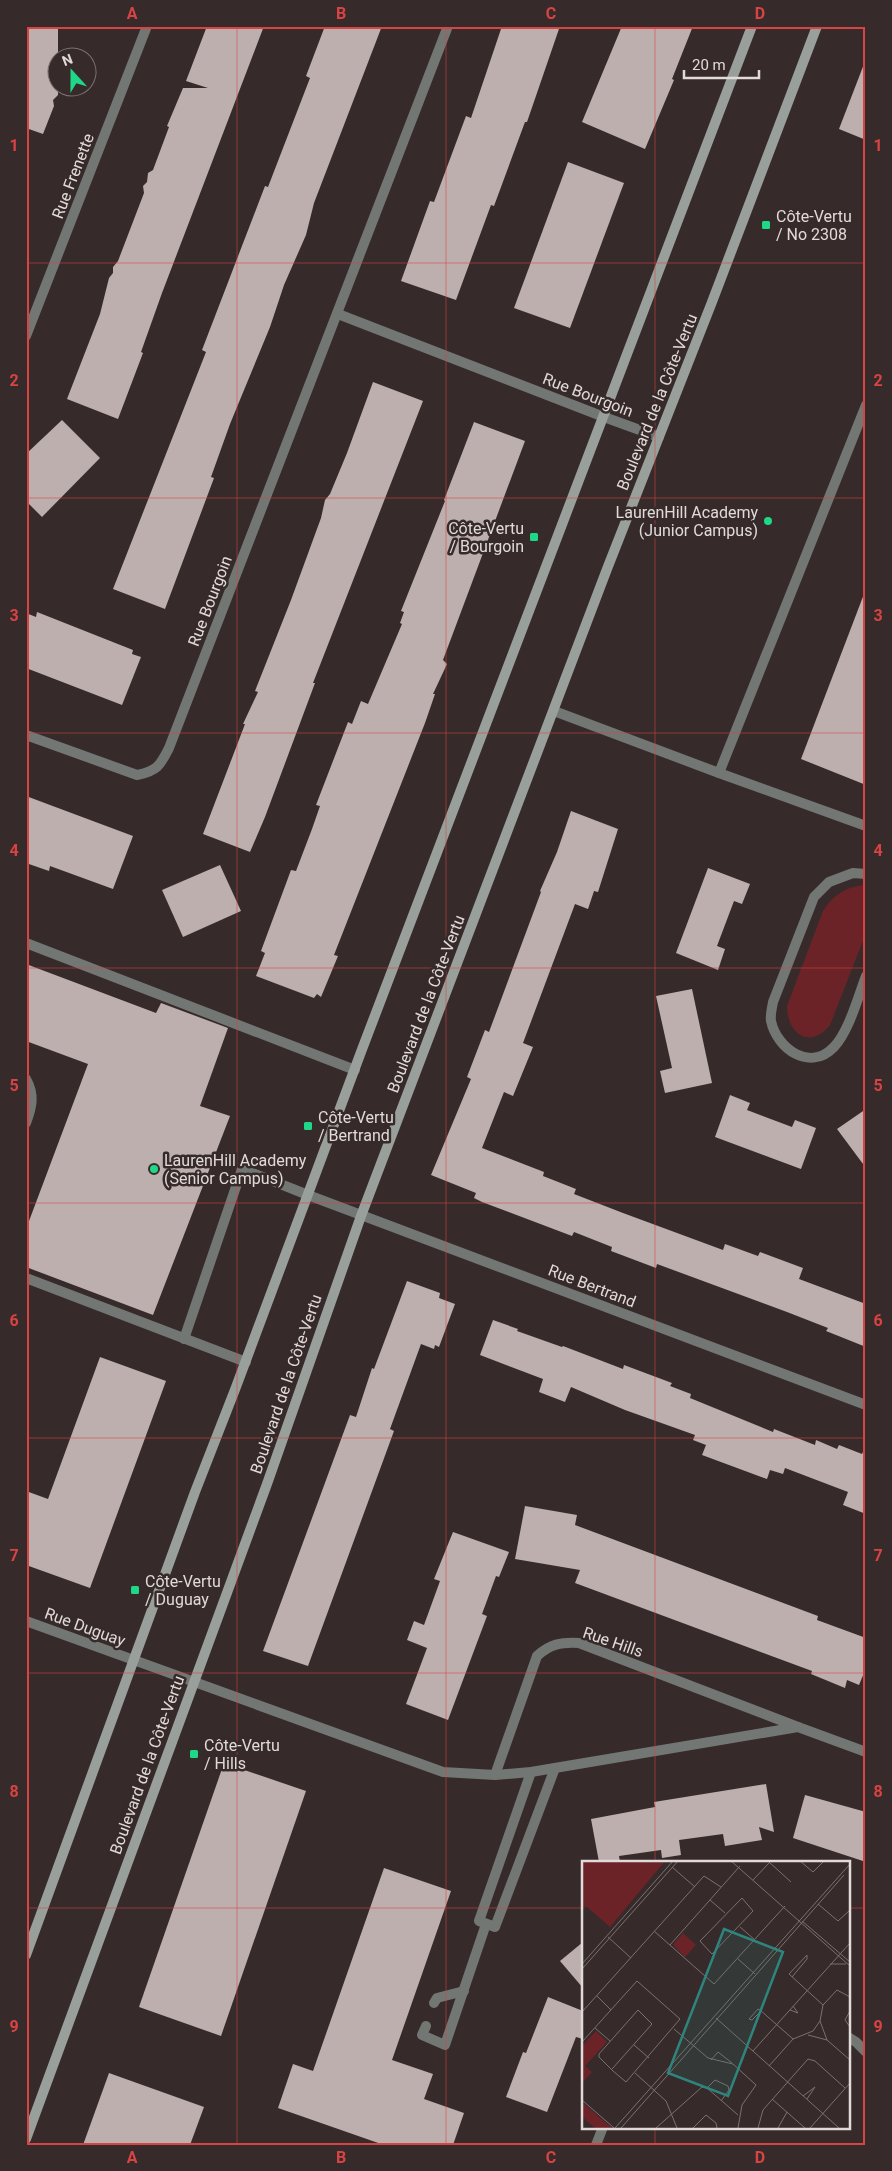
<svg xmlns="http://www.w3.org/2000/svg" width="892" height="2171" viewBox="0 0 892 2171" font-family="Roboto,sans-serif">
	<rect width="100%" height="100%" fill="#362b2a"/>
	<path fill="#6c2327" d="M 866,885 L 866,933 L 830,1025 C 810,1050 787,1034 787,1006 L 823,911 C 833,895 846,886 866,885 Z"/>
	<g fill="#bdafae">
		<polygon points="26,26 58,26 58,95 53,100 54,106 43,134 26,128"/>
		<polygon points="207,26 264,26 162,293 141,352 143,353 118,419 67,399 100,314 109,278 113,273 113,267 118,261 144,193 143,186 147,182 148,173 153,170 169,127 167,126 183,88 208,88 186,81"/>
		<polygon points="325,26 382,26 314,203 306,235 284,285 270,327 230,424 211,477 214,478 165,609 113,589 206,352 202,350 265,186 268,187 310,78 306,76"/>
		<polygon points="502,26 560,26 527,122 525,122 494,206 491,205 456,300 401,281 430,201 434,202 466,116 471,118"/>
		<polygon points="622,26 693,26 672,79 674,80 645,149 582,122"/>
		<polygon points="864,64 866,64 866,140 839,129"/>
		<polygon points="568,162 624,183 570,328 514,308"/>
		<polygon points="373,382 423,401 313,683 315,683 265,817 250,852 203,834 245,724 243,724 258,692 255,691 291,600 321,518 325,500 330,494 347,453"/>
		<polygon points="62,420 100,458 42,517 26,501 26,454"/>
		<polygon points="474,422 525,441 443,660 447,664 433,694 435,694 425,723 334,955 338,956 321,997 317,994 314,998 256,976 265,953 261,951 291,870 296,871 312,829 320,806 316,805 348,722 352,724 361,701 368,704 402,624 400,623 404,612 401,611 445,501 444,500"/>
		<polygon points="864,594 866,594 866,785 801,759"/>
		<polygon points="37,612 133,650 132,654 141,657 122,705 26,668 26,613 36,617"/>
		<polygon points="26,796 133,836 113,889 50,866 49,871 26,863"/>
		<polygon points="571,811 618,829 598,892 594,891 588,909 575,904 523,1043 533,1047 513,1096 504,1092 482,1148 544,1172 543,1176 576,1189 574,1194 623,1213 723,1250 725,1244 758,1256 760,1252 803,1268 799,1279 866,1304 866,1347 826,1331 828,1328 787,1312 657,1264 656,1268 611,1251 612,1247 574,1232 572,1236 482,1202 474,1198 476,1193 431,1175 471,1079 467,1077 485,1030 489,1032 541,892 540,891 557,852"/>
		<polygon points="220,865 241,911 183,937 162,890"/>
		<polygon points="708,868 750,884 742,904 734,901 717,946 725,949 718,970 676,953"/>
		<polygon points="26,964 156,1013 161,1003 228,1028 200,1106 230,1116 153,1315 26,1267 26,1229 88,1064 26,1041"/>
		<polygon points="692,989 712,1083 665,1093 660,1071 672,1068 656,996"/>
		<polygon points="730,1095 750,1103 747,1110 792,1127 795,1120 816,1128 801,1169 715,1137"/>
		<polygon points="866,1109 866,1168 837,1129"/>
		<polygon points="407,1281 440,1293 439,1298 455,1304 439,1347 435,1345 434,1349 421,1344 390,1429 394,1431 308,1666 263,1651 350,1415 356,1417 372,1368 374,1369"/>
		<polygon points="493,1320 518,1329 517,1331 562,1347 563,1346 623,1369 624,1365 672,1383 670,1386 691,1394 690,1398 773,1432 774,1429 815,1445 816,1440 837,1449 839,1445 862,1454 864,1450 866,1450 866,1514 843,1505 848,1492 785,1468 783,1474 770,1470 767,1479 702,1455 706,1445 693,1440 695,1435 625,1410 571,1387 565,1402 539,1392 543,1379 480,1355"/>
		<polygon points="100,1357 166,1381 90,1588 26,1565 26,1491 48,1499"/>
		<polygon points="525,1506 577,1515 575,1525 818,1616 817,1620 866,1638 866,1668 859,1685 847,1680 845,1688 811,1674 812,1671 575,1583 580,1570 515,1559"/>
		<polygon points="453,1532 509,1552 499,1577 496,1576 482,1614 487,1616 448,1720 406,1704 427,1648 407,1640 414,1621 424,1625 440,1581 434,1579"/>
		<polygon points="224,1763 306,1791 221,2036 139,2007"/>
		<polygon points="766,1784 774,1832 759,1827 762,1840 725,1846 723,1834 679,1840 681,1855 662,1858 661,1850 619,1856 620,1862 599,1862 591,1819 655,1807 654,1802"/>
		<polygon points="805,1795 866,1812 866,1862 793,1838"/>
		<polygon points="384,1868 451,1891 392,2060 433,2074 424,2099 464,2113 453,2145 384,2145 278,2108 293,2064 313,2071"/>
		<polygon points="583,1942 583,1988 560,1961"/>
		<polygon points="548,1997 583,2011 583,2039 576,2037 547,2112 506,2097 523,2052 526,2053"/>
		<polygon points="109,2073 204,2107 190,2145 83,2145"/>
	</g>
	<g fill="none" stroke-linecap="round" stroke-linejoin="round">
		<g stroke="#727774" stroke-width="10">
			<polyline points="866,405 719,773 866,826"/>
			<polyline points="554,711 719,773"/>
			<polyline points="26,943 355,1070"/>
			<path d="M 26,1079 C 35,1095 32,1107 26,1123"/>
			<polyline points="26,1278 246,1362"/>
			<polyline points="184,1339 242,1169 308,1195"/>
			<polyline points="531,1772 479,1921 495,1927 555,1768"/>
			<polyline points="434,2003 437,1998 464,1991"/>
			<polyline points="426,2026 422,2035 445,2045 486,1924"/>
		</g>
		<g stroke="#727774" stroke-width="10">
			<polyline points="338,314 604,417 659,437"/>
			<polyline points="26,336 147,26"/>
			<path d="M 26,735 L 137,775 C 157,771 160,766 169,748 L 448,26"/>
			<path d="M 866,874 L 853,873 L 829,882 L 814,897 L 773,1002 C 772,1008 770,1015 771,1021 C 777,1049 810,1072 834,1047 C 849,1031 858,997 866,976"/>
			<polyline points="308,1195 866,1405"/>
			<polyline points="26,1621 443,1772 495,1775 531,1772 798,1727 866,1752"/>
			<path d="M 495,1775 L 537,1656 C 550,1644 561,1642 579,1643 L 798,1727"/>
			<polyline points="848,2037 856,2042 866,2052"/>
			<polyline points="596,2145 603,2127"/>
		</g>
		<g stroke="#99a09b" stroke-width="10">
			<polyline points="26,1955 195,1492 236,1387 361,1052 752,26"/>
			<polyline points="26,2139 267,1484 361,1216 607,569 712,302 817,26"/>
		</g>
	</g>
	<path fill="none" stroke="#d84343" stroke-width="1" stroke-opacity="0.55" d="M 237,26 L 237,2145M 446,26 L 446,2145M 655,26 L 655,1862M 26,263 L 866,263M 26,498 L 866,498M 26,733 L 866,733M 26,968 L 866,968M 26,1203 L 866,1203M 26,1438 L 866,1438M 26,1673 L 866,1673M 26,1908 L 583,1908M 848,1908 L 866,1908M 655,2127 L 655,2145"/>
	<g fill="#1fd887" stroke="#362b2a" stroke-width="2">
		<rect x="761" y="220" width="10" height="10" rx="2.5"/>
		<circle cx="768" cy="521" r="5"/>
		<rect x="529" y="532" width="10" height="10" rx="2.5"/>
		<rect x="303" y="1121" width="10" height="10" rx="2.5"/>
		<circle cx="154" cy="1169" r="5"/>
		<rect x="130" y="1585" width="10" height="10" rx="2.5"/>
		<rect x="189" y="1749" width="10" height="10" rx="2.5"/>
	</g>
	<g text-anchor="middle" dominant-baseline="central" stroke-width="5" stroke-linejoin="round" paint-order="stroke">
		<g font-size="16" fill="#e1dad9" stroke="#362b2a">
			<text transform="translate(73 176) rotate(-69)">Rue Frenette</text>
			<text transform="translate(588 395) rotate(21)">Rue Bourgoin</text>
			<text transform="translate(657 402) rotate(-68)">Boulevard de la Côte-Vertu</text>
			<text transform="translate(210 601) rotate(-69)">Rue Bourgoin</text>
			<text transform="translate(426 1004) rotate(-69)">Boulevard de la Côte-Vertu</text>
			<text transform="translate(592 1286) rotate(21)">Rue Bertrand</text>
			<text transform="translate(286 1384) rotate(-71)">Boulevard de la Côte-Vertu</text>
			<text transform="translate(85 1627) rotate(20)">Rue Duguay</text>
			<text transform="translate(613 1642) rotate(19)">Rue Hills</text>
			<text transform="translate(147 1765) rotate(-70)">Boulevard de la Côte-Vertu</text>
		</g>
		<g font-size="16" fill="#e1dad9" stroke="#362b2a" text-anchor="start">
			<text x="776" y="216">Côte-Vertu<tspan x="776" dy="18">/ No 2308</tspan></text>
			<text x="758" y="512" text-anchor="end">LaurenHill Academy<tspan x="758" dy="18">(Junior Campus)</tspan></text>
			<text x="524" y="528" text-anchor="end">Côte-Vertu<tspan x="524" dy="18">/ Bourgoin</tspan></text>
			<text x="318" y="1117">Côte-Vertu<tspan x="318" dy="18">/ Bertrand</tspan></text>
			<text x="164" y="1160">LaurenHill Academy<tspan x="164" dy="18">(Senior Campus)</tspan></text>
			<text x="145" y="1581">Côte-Vertu<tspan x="145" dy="18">/ Duguay</tspan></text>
			<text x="204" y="1745">Côte-Vertu<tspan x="204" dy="18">/ Hills</tspan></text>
		</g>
	</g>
	<g transform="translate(582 1861)">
		<rect width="268" height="268" fill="#362b2a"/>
		<path d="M 0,0 L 83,0 L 28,66 L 5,46 L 0,47 ZM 101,72 L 114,84 L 103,96 L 91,84 ZM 14,170 L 25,181 L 3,205 L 10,211 L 0,222 L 0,185 ZM 0,241 L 30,267 L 13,267 L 0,256 Z" fill="#6c2327"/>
		<path fill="none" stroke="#7a7170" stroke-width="1" d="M 149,0 L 268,105M 218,0 L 231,11 L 242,0M 187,1 L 209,21M 90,6 L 113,26M 171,19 L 188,1M 160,37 L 171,50 L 130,93 L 118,80 ZM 128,39 L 143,52M 236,43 L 256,60 L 268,49M 220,60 L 268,101M 158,66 L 173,79M 72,70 L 132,123 L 203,45M 26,76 L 49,97M 88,84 L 158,5M 156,98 L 173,113M 0,103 L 91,0M 248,103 L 264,103M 0,108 L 96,0M 210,116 L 225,98 L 225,94 L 207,113 L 241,144M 15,135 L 29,149M 208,149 L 216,152 L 211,145M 179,150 L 170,159 L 167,158 L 176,148 L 178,149 L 211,178M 268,150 L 263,159 L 268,166M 0,151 L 122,15 L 139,26M 134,157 L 257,267M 238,160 L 245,179M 13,167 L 28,180M 92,168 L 126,197 L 151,203 L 174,224 L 160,244 L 156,267M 226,174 L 245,179 L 268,199M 0,181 L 55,120 L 98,158 L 44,221 L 31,210 L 17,196 L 17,193 L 56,149 L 70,163 L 30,208M 52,184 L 67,197M 171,190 L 268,82M 129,199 L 136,191 L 150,202M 187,205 L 211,178 L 231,170 L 238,160 L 241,144 L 255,129 L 268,136M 53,212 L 84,240 L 95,267M 125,227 L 133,219 L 146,225 L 147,229 L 139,240M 221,235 L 233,226 L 225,238M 190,238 L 223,267M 0,239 L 32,267M 33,267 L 268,3M 39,267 L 262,14M 74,267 L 120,226 L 125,227 L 156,254M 111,267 L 124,254 L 134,262 L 135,267M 176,267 L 181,249 L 226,198 L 233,200 L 263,227M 196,267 L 205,251M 228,267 L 268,222"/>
		<path fill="#2e857e" fill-opacity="0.15" stroke="#2e857e" stroke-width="2.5" d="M 142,68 L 201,91 L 146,235 L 86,212 Z"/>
		<rect width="268" height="268" fill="none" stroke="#e1dad9" stroke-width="2.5"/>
	</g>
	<rect width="892" height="2171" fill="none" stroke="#362b2a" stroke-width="55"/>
	<g transform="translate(72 72) rotate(339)"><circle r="24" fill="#362b2a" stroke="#7a7170"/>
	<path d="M0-4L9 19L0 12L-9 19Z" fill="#1fd887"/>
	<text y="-8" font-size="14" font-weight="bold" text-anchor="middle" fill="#e1dad9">N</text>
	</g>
	<path d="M684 70v8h75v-8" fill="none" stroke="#e1dad9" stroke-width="2.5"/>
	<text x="692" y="70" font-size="15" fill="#e1dad9" stroke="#362b2a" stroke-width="4" paint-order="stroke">20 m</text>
	<rect x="28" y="28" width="836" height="2116" fill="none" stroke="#d84343" stroke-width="2"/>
	<g font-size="16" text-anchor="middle" font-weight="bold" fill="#d84343">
		<text x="132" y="19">A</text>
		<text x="341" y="19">B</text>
		<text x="551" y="19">C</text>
		<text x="760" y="19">D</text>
		<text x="14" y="151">1</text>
		<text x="878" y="151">1</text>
		<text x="14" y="386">2</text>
		<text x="878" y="386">2</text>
		<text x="14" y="621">3</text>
		<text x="878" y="621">3</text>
		<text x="14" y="856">4</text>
		<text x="878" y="856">4</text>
		<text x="14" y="1091">5</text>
		<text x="878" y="1091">5</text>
		<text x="14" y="1326">6</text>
		<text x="878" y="1326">6</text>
		<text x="14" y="1561">7</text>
		<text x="878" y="1561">7</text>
		<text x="14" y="1797">8</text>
		<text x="878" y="1797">8</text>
		<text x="14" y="2032">9</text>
		<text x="878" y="2032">9</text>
		<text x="132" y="2163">A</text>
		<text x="341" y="2163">B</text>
		<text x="551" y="2163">C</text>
		<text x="760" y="2163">D</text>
	</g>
</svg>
